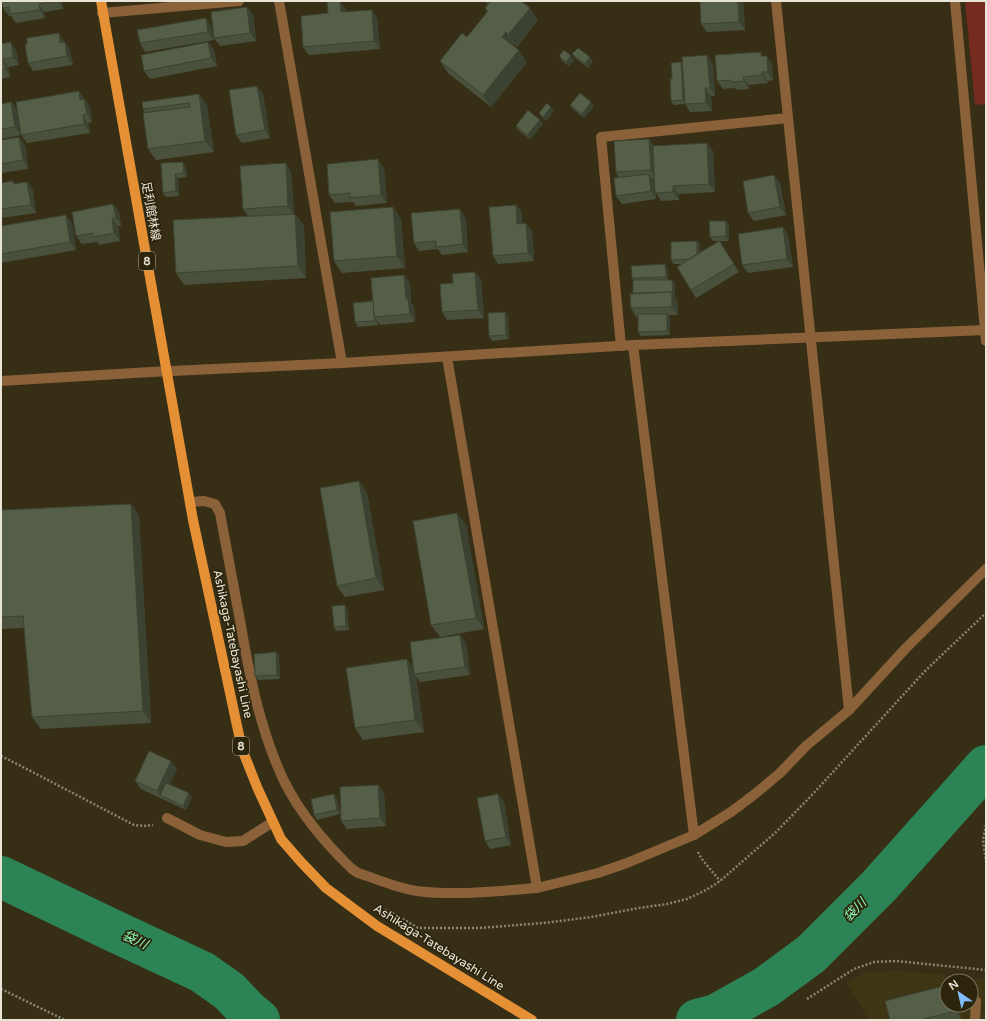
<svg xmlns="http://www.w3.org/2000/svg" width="987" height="1021" viewBox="0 0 987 1021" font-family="'Varela Round','Noto Sans JP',sans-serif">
	<rect width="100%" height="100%" fill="#362f16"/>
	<path fill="#3e3515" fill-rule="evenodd" d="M 894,970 L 986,979 L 986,1020 L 869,1020 L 846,981 L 864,973 ZM 947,981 L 971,981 L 971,1005 L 947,1005 Z"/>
	<polygon fill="#752b1f" points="965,1 986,1 986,104 975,105"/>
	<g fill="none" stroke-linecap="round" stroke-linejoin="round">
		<g stroke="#2c8355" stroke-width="42">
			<polyline points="1,877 114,931 202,972 229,991 249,1012 259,1020"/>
			<polyline points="697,1020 716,1015 766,987 811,954 879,886 986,766"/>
		</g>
		<g stroke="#8a8470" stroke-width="2.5" stroke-dasharray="2 2" stroke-linecap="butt">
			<polyline points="1,756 21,766 134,825 144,826 153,825"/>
			<polyline points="986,825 983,840 986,861"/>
			<polyline points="698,852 701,858 720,881"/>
			<polyline points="385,910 388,910 418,928 480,928 543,923 591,917 639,908 667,904 687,899 706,890 720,881 775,833 811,796 925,671 986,613"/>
			<polyline points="1,989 65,1020"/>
			<polyline points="807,999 854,969 874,962 896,961 986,970"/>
		</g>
		<g stroke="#8b613a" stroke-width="10">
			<polyline points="167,818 200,835 226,842 243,841 273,822"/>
			<path d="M 352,869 L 358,873 C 377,879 397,888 417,891 C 456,896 498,891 537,888"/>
			<polyline points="975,1020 976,1001"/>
		</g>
		<g stroke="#8b613a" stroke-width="10">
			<polyline points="279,1 342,363"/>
			<polyline points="776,1 849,710"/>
			<polyline points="955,1 986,341"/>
			<polyline points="102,13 239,1"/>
			<polyline points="633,345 694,835"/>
			<polyline points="621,346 601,137 788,118"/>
			<polyline points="447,357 537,888 598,873 627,863 694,835 731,812 755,794 780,773 806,746 849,710 906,648 986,569"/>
			<polyline points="1,381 151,372 342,363 633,345 985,330"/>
			<path d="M 190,502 L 204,501 L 215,504 L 220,513 C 227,551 234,588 241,626 C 250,679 261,732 284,781 C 300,813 327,845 352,869"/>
		</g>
		<polyline stroke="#e69035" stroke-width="10" points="101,1 193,520 242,749 257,787 281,839 301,862 326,888 377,926 532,1020"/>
	</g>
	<g fill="#49513c" fill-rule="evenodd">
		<polygon points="2,1 62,1 63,9 44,12 45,18 16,23 11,16 9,16 3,8"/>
		<polygon points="484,1 521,1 538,20 517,47 514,44 513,46 527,62 491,107 448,73 440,61 467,37 487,12 485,8 488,4"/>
		<polygon points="700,1 743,1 745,30 707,32 701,24"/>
		<polygon points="247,7 253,15 256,41 220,46 214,38"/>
		<polygon points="346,9 346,12 372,10 377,18 380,49 309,55 303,47 328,13"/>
		<polygon points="211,26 214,40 145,52 140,43"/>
		<polygon points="64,41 70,50 73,65 33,71 28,63"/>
		<polygon points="208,42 214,50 217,66 150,79 144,71"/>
		<polygon points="1,44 16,50 19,65 8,67 10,77 1,79"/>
		<polygon points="572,54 593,61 588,68 575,58"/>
		<polygon points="559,56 571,56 574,60 569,66 562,61"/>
		<polygon points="713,63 715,96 711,96 712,111 690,112 685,104 674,105 671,101 672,79 682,64"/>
		<polygon points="772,64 773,80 768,81 768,83 749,85 749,89 736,90 735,88 723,89 717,81"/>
		<polygon points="79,91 90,107 92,122 88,123 90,133 27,143 21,135"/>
		<polygon points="199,94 207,106 214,152 156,160 148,149 145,113 143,109"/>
		<polygon points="263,94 270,138 242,143 236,135"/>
		<polygon points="11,102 17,110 21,135 1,139 1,104"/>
		<polygon points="591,102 594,106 584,118 573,109 570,105"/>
		<polygon points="554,111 546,121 542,117 539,113"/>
		<polygon points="543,124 530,139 518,130 516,126"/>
		<path d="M 649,139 L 654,146 L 707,143 L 713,151 L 715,192 L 679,194 L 679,200 L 661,201 L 656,193 L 656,199 L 622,204 L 616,196 L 619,178 L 616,172 ZM 652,179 L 655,179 L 655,190 L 654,182 Z"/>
		<polygon points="1,140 25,145 28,169 1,173"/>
		<polygon points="161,163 186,166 187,177 178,178 179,196 166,197 163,193"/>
		<polygon points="384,168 387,203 356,206 353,202 335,203 329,195"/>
		<polygon points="291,171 294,214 295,214 304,226 306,278 184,285 176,273 248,216 243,209"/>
		<polygon points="774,175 780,183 786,215 754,221 748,213"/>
		<polygon points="13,181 15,184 33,190 36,213 1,218 1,183"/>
		<polygon points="113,204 119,212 121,226 118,226 120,241 99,245 97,242 82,244 76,236"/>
		<polygon points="516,205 522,213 522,223 532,231 534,261 498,264 493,256"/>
		<polygon points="393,207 401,219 405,268 342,273 334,261"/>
		<polygon points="466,218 468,252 442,255 438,249 419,251 414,243"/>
		<polygon points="726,221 729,225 729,241 720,241 739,272 696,298 691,290 681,264 674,264 671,260 697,241 700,245 700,252 719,241 713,241 710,237"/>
		<polygon points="72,223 76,250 1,263 1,226"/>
		<polygon points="783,227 788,235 793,267 748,273 742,265"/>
		<polygon points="668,269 668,280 672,280 675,284 675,298 677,300 678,315 668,315 670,318 670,335 641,336 638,332 638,316 636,317 631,308 633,293 633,280 632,278"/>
		<polygon points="475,272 481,280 484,318 447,320 442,312 453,283"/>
		<polygon points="410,283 411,303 414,307 415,322 380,325 378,322 378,325 358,327 355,322 373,301"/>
		<polygon points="508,316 509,339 492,341 489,336"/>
		<polygon points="359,481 367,493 384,590 345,597 337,586"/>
		<polygon points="131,504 139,516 151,723 41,729 32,717 24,628 1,629 1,510"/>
		<polygon points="457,513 466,525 484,629 440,637 431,625"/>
		<polygon points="345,605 347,609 349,630 336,631 334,627"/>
		<polygon points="460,635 466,643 470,675 420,682 416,676 424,732 363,740 355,728 414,669"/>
		<polygon points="276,652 279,656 280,679 258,680 255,676"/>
		<polygon points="177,769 170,784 189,793 192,797 186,810 141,789 135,781"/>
		<polygon points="378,785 384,793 386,826 347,829 341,821"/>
		<polygon points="337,798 340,814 317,820 314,815"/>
		<polygon points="504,802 511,845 490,849 485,841"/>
		<polygon points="947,1005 958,1005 961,1019 956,1020 890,1020"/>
	</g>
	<g fill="#3c4231">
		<polygon points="58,1 62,1 63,9"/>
		<polygon points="340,1 346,9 347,20 341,12"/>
		<polygon points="738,1 743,1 745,30 739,22"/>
		<polygon points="39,4 44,12 45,18 40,10"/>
		<polygon points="247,7 253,15 256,41 250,33"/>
		<polygon points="530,8 538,20 517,47 508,35"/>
		<polygon points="372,10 377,18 380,49 374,41"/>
		<polygon points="206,18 211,26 214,40 208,32"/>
		<polygon points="506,32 514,44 511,49 502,37"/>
		<polygon points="59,33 64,41 66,51 60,43"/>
		<polygon points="11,42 16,50 19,65 13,57"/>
		<polygon points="65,42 70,50 73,65 67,56"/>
		<polygon points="208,42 214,50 217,66 211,58"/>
		<polygon points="519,50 527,62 491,107 483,95"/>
		<polygon points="707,55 713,63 715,96 710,88"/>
		<polygon points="571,56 574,60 569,66 566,62"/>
		<polygon points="767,56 772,64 773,80 768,72"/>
		<polygon points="590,57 593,61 588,68 585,64"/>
		<polygon points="3,59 8,67 10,77 5,69"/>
		<polygon points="681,62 684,66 686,104 683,100"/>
		<polygon points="762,72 768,81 768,83 762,75"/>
		<polygon points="743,77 749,85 749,89 744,81"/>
		<polygon points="257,86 263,94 270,138 265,130"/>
		<polygon points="705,88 711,96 712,111 706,103"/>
		<polygon points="79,91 90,107 92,122 87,114 80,100"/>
		<polygon points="199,94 207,106 214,152 205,141"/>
		<polygon points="11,102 17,110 21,135 15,127"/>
		<polygon points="591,102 594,106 584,118 582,114"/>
		<polygon points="551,107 554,111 546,121 543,117"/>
		<polygon points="83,115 88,123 90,133 84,124"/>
		<polygon points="540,120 543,124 530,139 527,135"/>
		<polygon points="19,137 25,145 28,169 23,160"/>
		<polygon points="649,139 655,147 656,179 651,170"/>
		<polygon points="707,143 713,151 715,192 709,184"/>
		<polygon points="378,159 384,168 387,203 381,195"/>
		<polygon points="183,162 186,166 187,177 184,173"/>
		<polygon points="286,163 291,171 294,214 288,206"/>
		<polygon points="175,174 178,178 179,196 176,191"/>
		<polygon points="649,174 654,182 656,199 651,191"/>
		<polygon points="774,175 780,183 786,215 780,207"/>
		<polygon points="27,182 33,190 36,213 31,205"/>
		<polygon points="673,186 679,194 679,200 673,192"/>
		<polygon points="113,204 119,212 121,226 116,218"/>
		<polygon points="516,205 522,213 523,232 517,224"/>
		<polygon points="393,207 401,219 405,268 397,256"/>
		<polygon points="460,209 466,218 468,252 463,244"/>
		<polygon points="295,214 304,226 306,278 298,266"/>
		<polygon points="66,215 72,223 76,250 70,242"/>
		<polygon points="112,218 118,226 120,241 114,233"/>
		<polygon points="726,221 729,225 729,241 726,236"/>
		<polygon points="526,223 532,231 534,261 528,253"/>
		<polygon points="783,227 788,235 793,267 787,259"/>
		<polygon points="697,241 700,245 700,263 697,259"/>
		<polygon points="719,241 725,249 739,272 734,264"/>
		<polygon points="665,264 668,269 668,281 666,277"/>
		<polygon points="475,272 481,280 484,318 478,310"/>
		<polygon points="404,275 410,283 411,303 414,307 415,322 410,314 406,299"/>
		<polygon points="672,280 675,284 675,298 677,300 678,315 672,307"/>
		<polygon points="505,312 508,316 509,339 506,335"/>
		<polygon points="667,314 670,318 670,335 667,331"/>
		<polygon points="375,318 378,322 378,325 375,321"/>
		<polygon points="359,481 367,493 384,590 376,578"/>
		<polygon points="131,504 139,516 151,723 143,711"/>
		<polygon points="457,513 466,525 484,629 476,618"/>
		<polygon points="345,605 347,609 349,630 346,626"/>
		<polygon points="460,635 466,643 470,675 465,667"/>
		<polygon points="276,652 279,656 280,679 277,675"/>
		<polygon points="407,659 415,671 414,674 416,676 424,732 415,720"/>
		<polygon points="171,761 177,769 164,797 160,795 157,791"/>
		<polygon points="378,785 384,793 386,826 380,818"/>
		<polygon points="189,793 192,797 186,810 183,806"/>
		<polygon points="334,794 337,798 340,814 337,810"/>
		<polygon points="498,794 504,802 511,845 506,837"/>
		<polygon points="954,1005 958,1005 961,1019 956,1011"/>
	</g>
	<g fill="#555e46" stroke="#3c4231">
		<polygon points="2,1 58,1 39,4 40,10 10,14 9,7 3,8"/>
		<polygon points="340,1 341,12 372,10 374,41 303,47 301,16 328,13 327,2"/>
		<polygon points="486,1 491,1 489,3"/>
		<polygon points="491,1 521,1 530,8 508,35 506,32 502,37 519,50 483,95 440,61 462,33 467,37 488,11 485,8"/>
		<polygon points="700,1 738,1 739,22 701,24"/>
		<polygon points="247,7 250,33 214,38 211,12"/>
		<polygon points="206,18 208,32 140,43 137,30"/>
		<polygon points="59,33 60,43 65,42 67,56 28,63 25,45 27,44 27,38"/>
		<polygon points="11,42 13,57 3,59 5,69 1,70 1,44"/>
		<polygon points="208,42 211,58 144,71 141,55"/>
		<polygon points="578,48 590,57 585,64 572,54"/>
		<polygon points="564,50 571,56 566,62 559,56"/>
		<polygon points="761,52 761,56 767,56 768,72 762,72 762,75 743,77 744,81 731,82 731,80 717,81 715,55"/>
		<polygon points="707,55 710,88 705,88 706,103 685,104 682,57"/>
		<polygon points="681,62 683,100 671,101 670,79 672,79 671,63"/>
		<polygon points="257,86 265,130 236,135 229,90"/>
		<polygon points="79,91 80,100 84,99 87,114 83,115 84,124 21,135 16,102"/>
		<polygon points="580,93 591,102 582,114 570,105"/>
		<polygon points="199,94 205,141 148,149 143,113 190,107 189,103 143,109 142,102"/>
		<polygon points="11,102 15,127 1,129 1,104"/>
		<polygon points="547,103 551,107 543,117 539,113"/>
		<polygon points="528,110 540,120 527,135 516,126"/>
		<polygon points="19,137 23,160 1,164 1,140"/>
		<polygon points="649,139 651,170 616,172 614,141"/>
		<polygon points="707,143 709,184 673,186 673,192 655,193 653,146"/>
		<polygon points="378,159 381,195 350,198 350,193 329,195 327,164"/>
		<polygon points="183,162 184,173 175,174 176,191 163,193 161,163"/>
		<polygon points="286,163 288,206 243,209 240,166"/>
		<polygon points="649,174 651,191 616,196 614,178"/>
		<polygon points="774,175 780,207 748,213 743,181"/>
		<polygon points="13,181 13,184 27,182 31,205 1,209 1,183"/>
		<polygon points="113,204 116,218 112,218 114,233 93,237 93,233 76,236 72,212"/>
		<polygon points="516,205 517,224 526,223 528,253 493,256 489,207"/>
		<polygon points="393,207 397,256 334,261 330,212"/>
		<polygon points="460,209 463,244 436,247 436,241 414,243 411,213"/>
		<polygon points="295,214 298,266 176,273 173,220"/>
		<polygon points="66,215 70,242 1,254 1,226"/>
		<polygon points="709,221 726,221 726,236 710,237"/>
		<polygon points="783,227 787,259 742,265 738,234"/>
		<polygon points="697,241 697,254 689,259 671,260 671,242"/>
		<polygon points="719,241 734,264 691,290 677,267"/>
		<polygon points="665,264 666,277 632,278 631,266"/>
		<polygon points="475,272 478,310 442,312 440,284 453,283 452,274"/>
		<polygon points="404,275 406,299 408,299 410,314 374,317 371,278"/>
		<polygon points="633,280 672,280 673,294 672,292 633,293"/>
		<polygon points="672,292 672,307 631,308 630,294"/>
		<polygon points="373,301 374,317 375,318 375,321 355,322 353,303"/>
		<polygon points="505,312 506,335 489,336 488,313"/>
		<polygon points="638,314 667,314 667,331 638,332"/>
		<polygon points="359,481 376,578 337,586 320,488"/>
		<polygon points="131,504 143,711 32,717 23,616 1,617 1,510"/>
		<polygon points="457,513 476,618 431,625 413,521"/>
		<polygon points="345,605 346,626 334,627 332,606"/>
		<polygon points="460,635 465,667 414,674 410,642"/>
		<polygon points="276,652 277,675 255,676 254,654"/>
		<polygon points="407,659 415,720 355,728 346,668"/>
		<polygon points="149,751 171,761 157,791 135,781"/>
		<polygon points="166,783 189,793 183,806 160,795"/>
		<polygon points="378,785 380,818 341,821 340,787"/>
		<polygon points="334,794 337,810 314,815 311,799"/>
		<polygon points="498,794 506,837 485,841 477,798"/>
		<polygon points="947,985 947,1005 954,1005 956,1011 919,1020 890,1020 885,1001"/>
	</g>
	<g text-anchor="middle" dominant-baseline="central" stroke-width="3.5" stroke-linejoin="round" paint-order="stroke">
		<g fill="#2c250c" stroke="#b0ab99" stroke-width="1">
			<rect x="139" y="252" width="16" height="18" rx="3"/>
			<rect x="233" y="737" width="16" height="18" rx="3"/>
		</g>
		<g font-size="11" font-weight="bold" fill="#e9e5d6">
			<text x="147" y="261">8</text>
			<text x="241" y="746">8</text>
		</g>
		<g font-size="12" fill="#e9e5d6" stroke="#2c250c">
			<text transform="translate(151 211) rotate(80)">足利館林線</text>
			<text transform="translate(233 644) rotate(78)">Ashikaga-Tatebayashi Line</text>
			<text transform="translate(439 947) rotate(32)">Ashikaga-Tatebayashi Line</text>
		</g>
		<g font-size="13" font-style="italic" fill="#8cfeba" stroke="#2c250c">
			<text transform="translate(855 910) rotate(-45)">袋川</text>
			<text transform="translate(135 940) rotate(25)">袋川</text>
		</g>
	</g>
	<rect width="987" height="1021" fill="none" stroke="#e9e5d6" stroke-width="4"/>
	<g transform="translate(959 993) rotate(326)"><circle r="19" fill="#2c250c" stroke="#78725d"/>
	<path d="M0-3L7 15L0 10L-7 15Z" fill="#80bdfa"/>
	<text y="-6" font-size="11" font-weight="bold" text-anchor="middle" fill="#e9e5d6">N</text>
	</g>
</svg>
